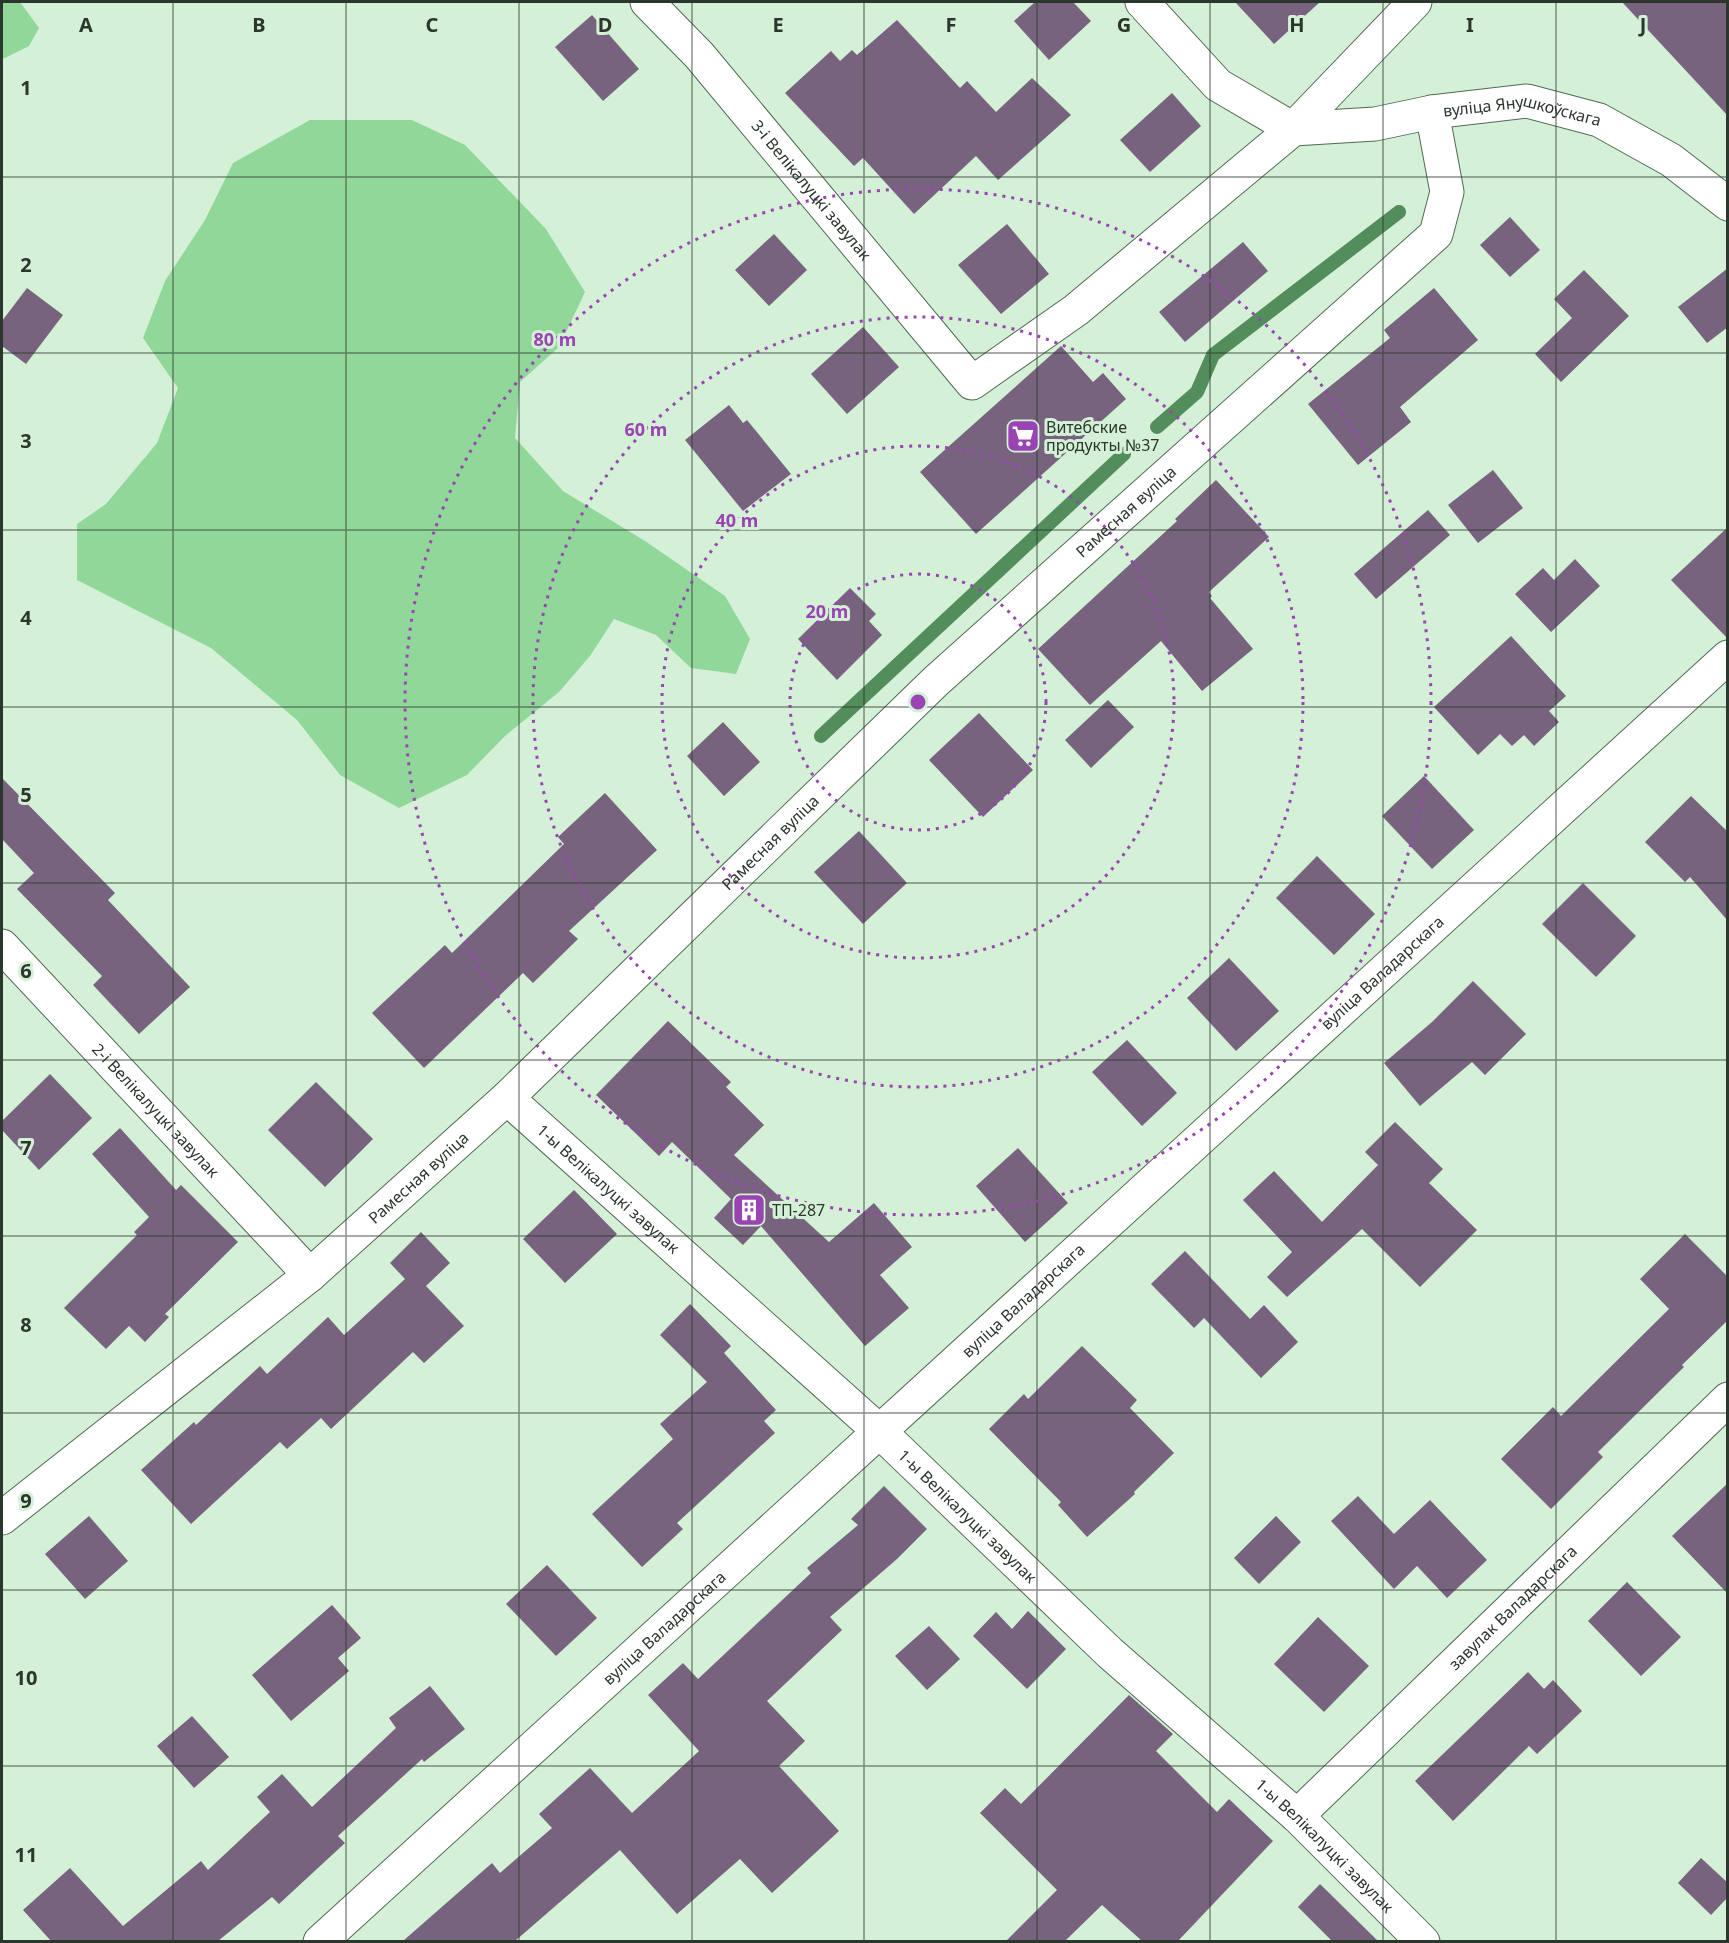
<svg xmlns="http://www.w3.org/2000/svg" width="1729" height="1943" viewBox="0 0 1729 1943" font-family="'Noto Sans',sans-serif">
	<rect width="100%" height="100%" fill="#d4f1d7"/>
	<g fill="#91d79a">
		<polygon points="2,2 20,2 39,28 29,46 5,58 2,58"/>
		<polygon points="310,120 412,120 465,145 546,229 585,292 559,347 520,382 515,438 563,491 645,541 725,596 750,639 736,674 691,668 656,635 614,619 590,656 559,692 505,736 467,775 399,808 340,775 297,720 211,648 77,580 77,524 106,504 157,443 178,388 143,338 165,281 205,220 233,163"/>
	</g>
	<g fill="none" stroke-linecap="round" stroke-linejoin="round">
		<g stroke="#528d5b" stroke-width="14">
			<polyline points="1157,427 1197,392 1213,355 1399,212"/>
			<polyline points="821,736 1124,454"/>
		</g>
	</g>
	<g fill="#77637d">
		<polygon points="1035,2 1073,2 1091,21 1049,60 1014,21"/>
		<polygon points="1235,2 1320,2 1274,44"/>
		<polygon points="1622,2 1728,2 1728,116"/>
		<polygon points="592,15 639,69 603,101 555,47"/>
		<polygon points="897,20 960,88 967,81 996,112 1032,78 1071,115 998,180 976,156 914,214 863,158 854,166 785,93 831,51 840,61 852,50 857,55"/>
		<polygon points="1172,93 1201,126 1150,172 1120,140"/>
		<polygon points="1510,217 1540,250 1510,277 1480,245"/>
		<polygon points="1007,224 1049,274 1001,314 958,265"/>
		<polygon points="774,234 807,270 769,306 735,270"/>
		<polygon points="1243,242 1268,271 1185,342 1159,312"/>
		<polygon points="1728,268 1728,327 1707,343 1678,307"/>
		<polygon points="1584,270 1629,316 1561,382 1535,354 1572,318 1554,299"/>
		<polygon points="27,288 63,315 26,364 2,346 2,321"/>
		<polygon points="1434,288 1478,340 1400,407 1411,422 1358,465 1308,404 1390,338 1384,330"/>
		<polygon points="863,327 899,367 847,414 811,374"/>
		<polygon points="1061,346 1093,382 1103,373 1126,399 976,534 920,472"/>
		<polygon points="729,405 743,423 747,420 791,474 743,511 685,440"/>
		<polygon points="1493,470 1523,508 1478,543 1448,505"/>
		<polygon points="1216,480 1269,537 1209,592 1212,596 1210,598 1253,649 1202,691 1161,641 1090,705 1038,649 1177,521 1175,519"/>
		<polygon points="1428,510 1450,535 1376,599 1354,574"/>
		<polygon points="1728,527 1728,639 1671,580"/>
		<polygon points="1575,559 1600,586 1551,632 1515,594 1543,568 1554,580"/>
		<polygon points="850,588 876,614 869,621 882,635 837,680 798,639"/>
		<polygon points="1511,636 1566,696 1549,711 1559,722 1534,746 1524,735 1512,746 1500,734 1478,755 1434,707"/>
		<polygon points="1108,700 1134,727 1091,768 1065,740"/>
		<polygon points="979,713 1033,770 983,817 929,760"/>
		<polygon points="723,722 760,762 724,796 687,756"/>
		<polygon points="1424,776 1474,830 1432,869 1382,816"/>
		<polygon points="2,778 115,893 108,900 190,987 139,1034 93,985 102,976 17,889 34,873 2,839"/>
		<polygon points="605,793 657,850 569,931 578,939 533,983 523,973 424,1068 372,1013 445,945 452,953 564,844 558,837"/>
		<polygon points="1691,796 1728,832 1728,921 1690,877 1685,882 1645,842"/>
		<polygon points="859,831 907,883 863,924 814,872"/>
		<polygon points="1317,856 1375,914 1334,955 1276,898"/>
		<polygon points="1583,883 1636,936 1596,977 1542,924"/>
		<polygon points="1229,958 1279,1011 1236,1051 1187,998"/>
		<polygon points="1473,981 1526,1034 1485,1075 1472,1062 1420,1106 1384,1063 1432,1022"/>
		<polygon points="668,1021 731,1082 726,1087 764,1125 734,1155 829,1242 874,1203 912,1247 880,1275 909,1308 865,1346 761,1226 743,1245 714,1218 731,1199 672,1142 659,1156 596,1095"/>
		<polygon points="1127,1040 1177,1093 1142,1126 1092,1072"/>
		<polygon points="50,1074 92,1118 39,1170 2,1130 2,1121"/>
		<polygon points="316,1082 373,1139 325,1187 268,1130"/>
		<polygon points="1395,1122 1443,1169 1429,1183 1477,1230 1420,1287 1362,1229 1287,1297 1267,1277 1292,1252 1243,1200 1274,1171 1322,1222 1378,1165 1365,1152"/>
		<polygon points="120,1128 176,1190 181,1185 238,1242 165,1314 169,1317 145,1342 129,1326 106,1349 64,1308 137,1235 134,1232 149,1217 92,1154"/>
		<polygon points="1018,1148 1068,1203 1025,1242 976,1186"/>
		<polygon points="574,1190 617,1234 565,1283 523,1239"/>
		<polygon points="421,1232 450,1263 426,1286 464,1326 424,1363 413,1352 331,1429 321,1418 287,1449 280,1442 191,1524 141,1470 194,1422 196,1425 260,1366 267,1374 328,1317 344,1335 405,1279 390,1263"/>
		<polygon points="1685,1234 1728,1277 1728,1320 1682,1365 1684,1367 1598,1452 1603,1457 1551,1509 1501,1459 1553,1407 1561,1416 1669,1309 1640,1279"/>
		<polygon points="1185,1251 1250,1319 1264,1305 1298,1342 1261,1378 1204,1318 1194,1328 1151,1284"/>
		<polygon points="690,1304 731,1346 724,1353 776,1410 764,1421 775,1433 677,1523 683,1529 642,1567 592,1514 673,1439 660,1424 707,1382 660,1335"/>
		<polygon points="1082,1346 1137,1400 1130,1408 1174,1453 1134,1492 1135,1494 1087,1537 1058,1505 1061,1502 989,1429 1024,1394 1028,1399"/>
		<polygon points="1728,1483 1728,1594 1672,1536"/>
		<polygon points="884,1486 927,1529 897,1559 830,1617 842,1630 767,1701 805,1741 779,1766 839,1831 772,1893 740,1859 677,1914 620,1850 515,1941 403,1941 492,1863 500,1873 552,1828 539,1814 590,1768 632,1813 699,1751 648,1695 683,1663 698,1679 811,1573 807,1568 858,1525 851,1519"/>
		<polygon points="1358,1496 1394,1534 1430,1500 1487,1560 1447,1598 1417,1566 1394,1589 1331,1521"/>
		<polygon points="89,1516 128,1561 85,1599 45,1554"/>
		<polygon points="1276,1516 1301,1542 1259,1584 1234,1558"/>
		<polygon points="547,1565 597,1618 556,1656 506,1604"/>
		<polygon points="1627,1582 1681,1637 1641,1676 1588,1621"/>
		<polygon points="332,1605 361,1638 338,1658 349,1671 291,1721 252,1675"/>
		<polygon points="1028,1611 1066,1649 1027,1689 973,1636 996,1612 1012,1629"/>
		<polygon points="1318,1617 1369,1666 1324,1712 1274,1664"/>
		<polygon points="929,1626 960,1659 927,1690 895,1656"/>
		<polygon points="1528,1672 1544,1689 1553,1680 1582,1711 1537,1754 1529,1746 1453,1821 1415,1781"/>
		<polygon points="430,1686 465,1729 424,1762 422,1759 338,1836 345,1843 279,1904 272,1897 218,1941 51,1941 23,1910 70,1868 123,1926 201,1861 208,1870 270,1812 257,1797 282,1774 312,1807 396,1728 389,1718"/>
		<polygon points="1129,1695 1173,1734 1156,1751 1217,1812 1229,1799 1273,1841 1178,1941 1142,1941 1102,1905 1065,1941 1006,1941 1057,1890 980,1813 1005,1788 1021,1804"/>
		<polygon points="192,1716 229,1757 194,1788 157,1746"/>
		<polygon points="1701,1858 1728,1883 1728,1897 1711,1915 1678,1883"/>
		<polygon points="1320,1884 1378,1941 1332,1941 1298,1907"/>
	</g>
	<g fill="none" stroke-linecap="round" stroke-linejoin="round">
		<g stroke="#506a53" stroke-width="35">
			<g id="street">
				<path id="s1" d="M 647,2 L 699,55 L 972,383 L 1076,310 L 1293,129 L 1415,2"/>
				<polyline points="1142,2 1218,85 1293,129"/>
				<path id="s2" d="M 1293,129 L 1375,124 L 1432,112 L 1527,101 L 1599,120 L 1671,160 L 1728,204"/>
				<path id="s3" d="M 2,946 L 310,1275"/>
				<path id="s4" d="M 507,1098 L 878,1430 L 1110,1653 L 1297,1816 L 1423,1942"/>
				<path id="s5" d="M 2,1518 L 310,1275 L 507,1098 L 936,681 L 1436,234 L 1447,192 L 1432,112"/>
				<path id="s6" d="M 1297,1816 L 1728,1399"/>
				<path id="s7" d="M 320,1942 L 1728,657"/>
			</g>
		</g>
		<use href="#street" stroke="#fff" stroke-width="33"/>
	</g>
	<path fill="none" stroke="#2b362c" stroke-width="1.5" stroke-opacity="0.55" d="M 173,2 L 173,1942M 346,2 L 346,1942M 519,2 L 519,1942M 692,2 L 692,1942M 864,2 L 864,1942M 1037,2 L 1037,1942M 1210,2 L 1210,1942M 1383,2 L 1383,1942M 1556,2 L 1556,1942M 2,177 L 1728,177M 2,353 L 1728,353M 2,530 L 1728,530M 2,707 L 1728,707M 2,883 L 1728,883M 2,1060 L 1728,1060M 2,1236 L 1728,1236M 2,1413 L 1728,1413M 2,1590 L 1728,1590M 2,1766 L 1728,1766"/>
	<g fill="none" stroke="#9944b2" stroke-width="3" stroke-dasharray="3 6">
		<circle cx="918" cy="702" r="128"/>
		<circle cx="918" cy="702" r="256"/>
		<circle cx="918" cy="702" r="385"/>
		<circle cx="918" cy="702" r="513"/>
	</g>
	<defs>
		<g id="supermarket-square" transform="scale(1.725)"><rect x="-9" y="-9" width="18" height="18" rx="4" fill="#9944b2" stroke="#d4f1d7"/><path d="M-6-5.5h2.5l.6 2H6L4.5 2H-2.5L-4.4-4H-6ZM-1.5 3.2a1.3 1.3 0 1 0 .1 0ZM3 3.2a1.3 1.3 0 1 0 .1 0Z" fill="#fff"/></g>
		<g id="building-square" transform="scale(1.725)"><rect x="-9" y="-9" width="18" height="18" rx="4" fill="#9944b2" stroke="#d4f1d7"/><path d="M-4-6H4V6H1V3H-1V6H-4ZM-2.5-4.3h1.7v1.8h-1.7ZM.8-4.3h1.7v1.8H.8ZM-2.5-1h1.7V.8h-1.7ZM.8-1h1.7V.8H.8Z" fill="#fff"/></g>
	</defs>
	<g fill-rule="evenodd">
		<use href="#supermarket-square" x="1023" y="436"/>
		<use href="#building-square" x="749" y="1210"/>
	</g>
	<g text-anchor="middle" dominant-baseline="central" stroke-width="6" stroke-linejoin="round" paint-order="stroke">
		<g font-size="16" fill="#2b362c" stroke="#d4f1d7">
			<text stroke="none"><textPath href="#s2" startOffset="232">вуліца Янушкоўскага</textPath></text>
			<text stroke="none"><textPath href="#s1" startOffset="250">3-і Велікалуцкі завулак</textPath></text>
			<text stroke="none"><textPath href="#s5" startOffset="1510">Рамесная вуліца</textPath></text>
			<text stroke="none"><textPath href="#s5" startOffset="1024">Рамесная вуліца</textPath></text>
			<text stroke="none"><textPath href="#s7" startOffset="1438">вуліца Валадарскага</textPath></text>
			<text stroke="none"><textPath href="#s3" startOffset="225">2-і Велікалуцкі завулак</textPath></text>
			<text stroke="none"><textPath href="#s5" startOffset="538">Рамесная вуліца</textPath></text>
			<text stroke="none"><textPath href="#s4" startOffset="136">1-ы Велікалуцкі завулак</textPath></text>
			<text stroke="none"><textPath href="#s7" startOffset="952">вуліца Валадарскага</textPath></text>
			<text stroke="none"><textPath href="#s4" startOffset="622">1-ы Велікалуцкі завулак</textPath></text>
			<text stroke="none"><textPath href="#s6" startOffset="300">завулак Валадарскага</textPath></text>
			<text stroke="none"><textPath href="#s7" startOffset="466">вуліца Валадарскага</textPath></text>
			<text stroke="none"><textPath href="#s4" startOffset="1108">1-ы Велікалуцкі завулак</textPath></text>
		</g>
		<g font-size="16" fill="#2b362c" stroke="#d4f1d7" text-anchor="start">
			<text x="1046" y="427">Витебские<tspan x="1046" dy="18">продукты №37</tspan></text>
			<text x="772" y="1210">ТП-287</text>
		</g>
	</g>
	<g font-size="20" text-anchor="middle" font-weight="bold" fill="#2b362c" stroke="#d4f1d7" stroke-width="6" stroke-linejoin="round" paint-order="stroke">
		<text x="86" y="32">A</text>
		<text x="259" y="32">B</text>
		<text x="432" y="32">C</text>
		<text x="605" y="32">D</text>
		<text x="778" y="32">E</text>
		<text x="951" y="32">F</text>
		<text x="1124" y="32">G</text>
		<text x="1297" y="32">H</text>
		<text x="1470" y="32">I</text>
		<text x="1643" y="32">J</text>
		<text x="26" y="95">1</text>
		<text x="26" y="272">2</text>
		<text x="26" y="448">3</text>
		<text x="26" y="625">4</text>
		<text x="26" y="802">5</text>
		<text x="26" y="978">6</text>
		<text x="26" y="1155">7</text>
		<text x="26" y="1332">8</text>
		<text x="26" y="1508">9</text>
		<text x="26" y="1685">10</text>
		<text x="26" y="1862">11</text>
	</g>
	<circle cx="918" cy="702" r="9" fill="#9944b2" stroke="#d4f1d7" stroke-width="3"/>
	<g font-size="18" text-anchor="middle" font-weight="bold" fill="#9944b2" stroke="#d4f1d7" stroke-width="6" stroke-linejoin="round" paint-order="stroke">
		<text x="555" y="346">80 m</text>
		<text x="646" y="436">60 m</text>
		<text x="737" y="527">40 m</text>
		<text x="827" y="618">20 m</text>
	</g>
	<rect width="1729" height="1943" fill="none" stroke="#2b362c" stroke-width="6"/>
</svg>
